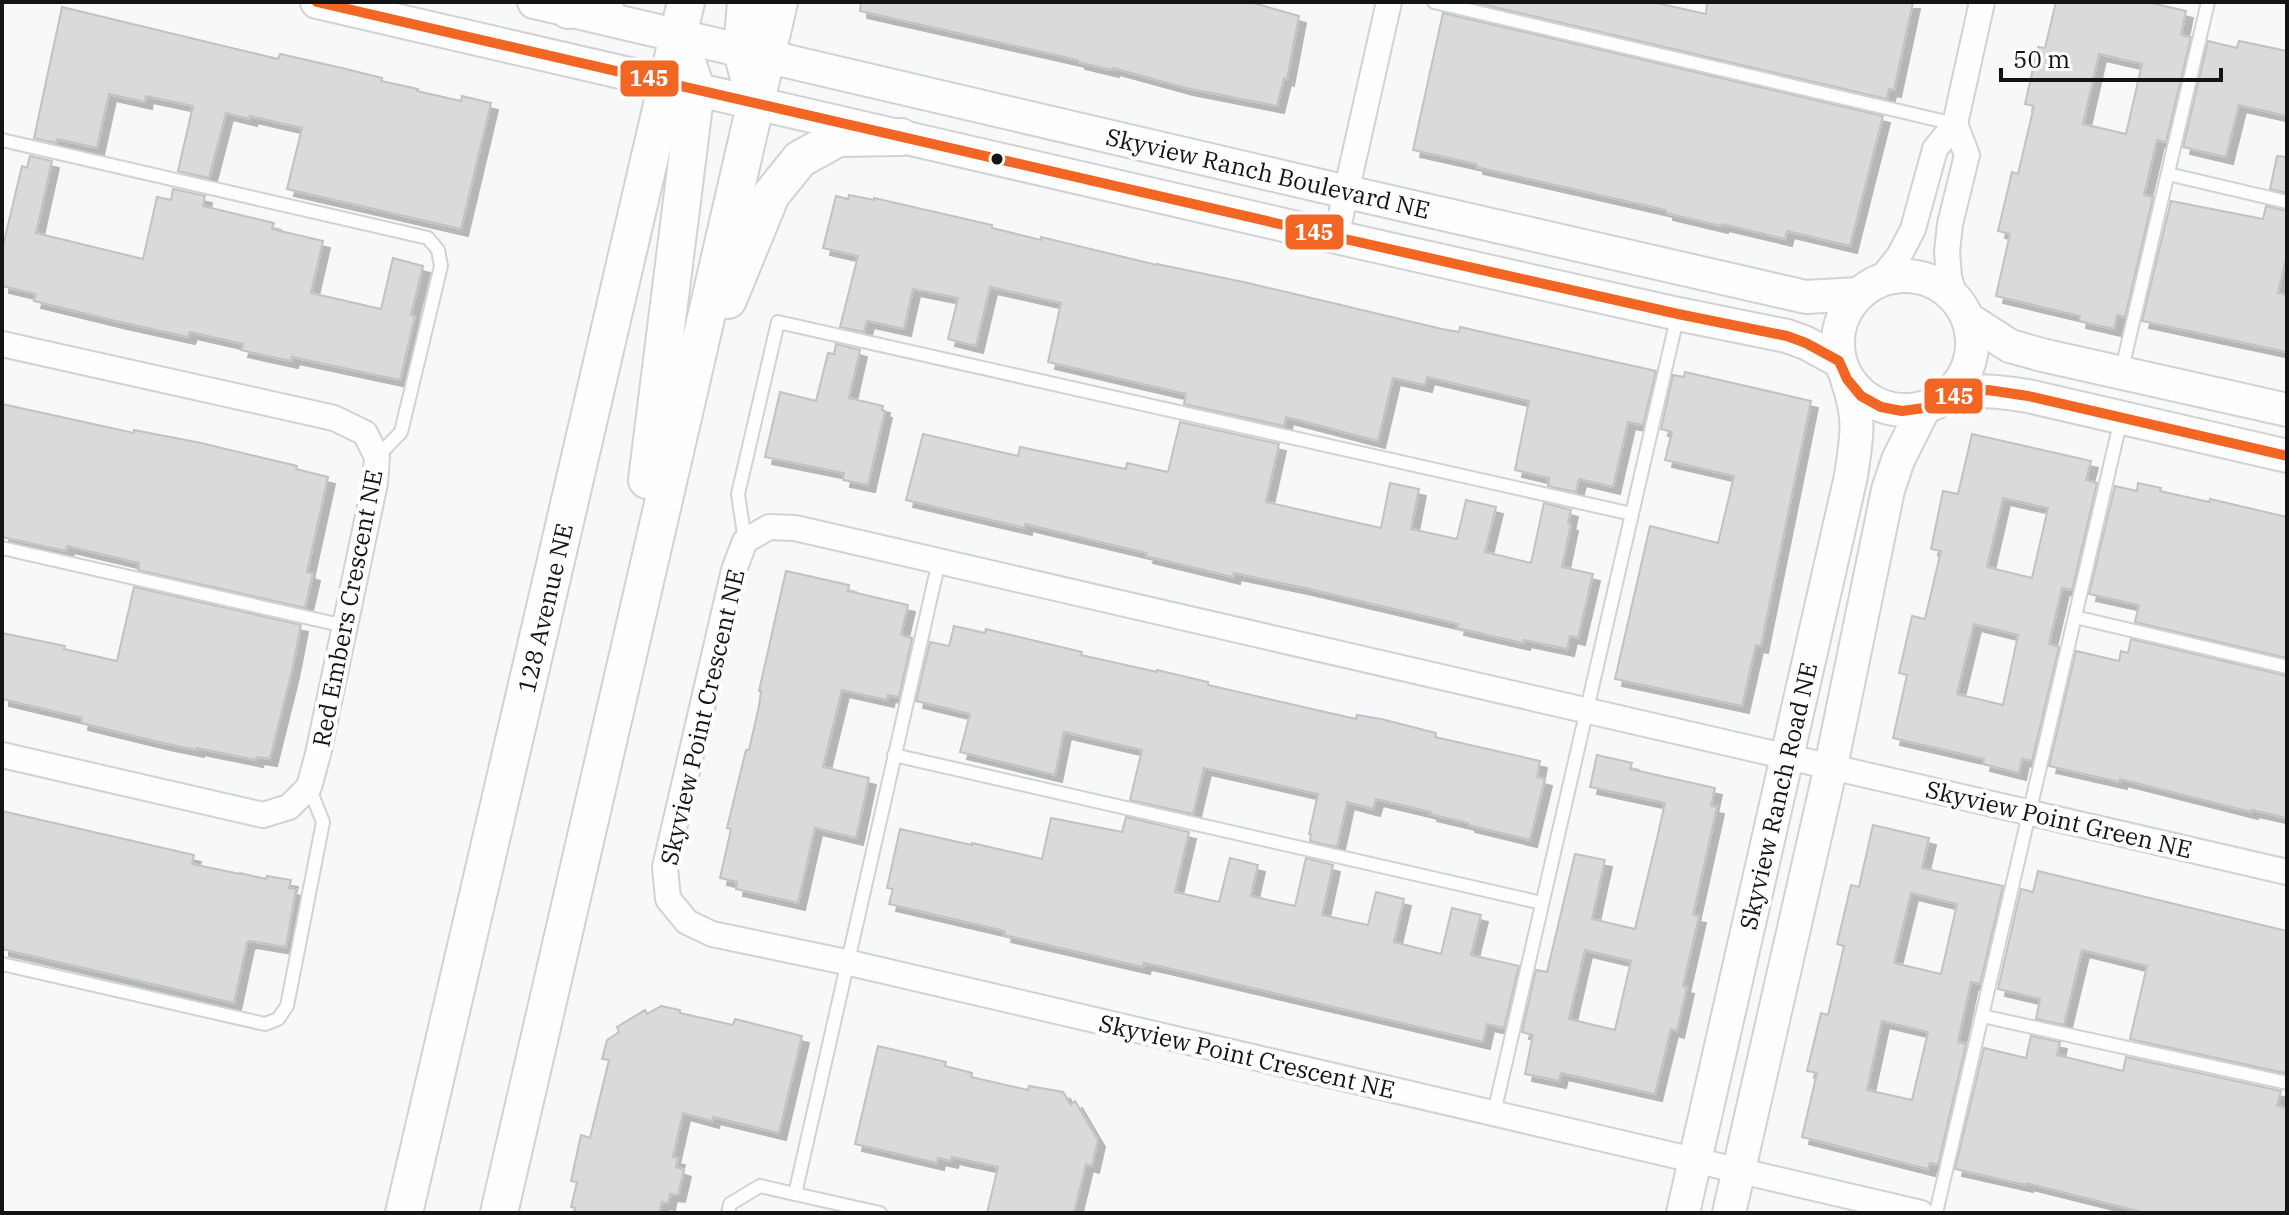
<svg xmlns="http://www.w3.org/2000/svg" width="2289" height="1215" viewBox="0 0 2289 1215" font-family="'IBM Plex Serif',serif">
	<defs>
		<filter id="shadow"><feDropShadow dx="7" dy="7" stdDeviation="0" flood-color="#0004"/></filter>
	</defs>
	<rect width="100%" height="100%" fill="#f6f8fa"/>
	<g fill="#d9dada" stroke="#c1c2c2" stroke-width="2" fill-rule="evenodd" filter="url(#shadow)">
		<polygon points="861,2 1250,2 1299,16 1287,79 1284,78 1277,106 1186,88 1113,68 1112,70 1078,62 1078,60 860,11"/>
		<polygon points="1473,2 1652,2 1706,14 1707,2 1913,2 1894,90 1889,89 1887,99"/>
		<path d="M 2056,2 L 2147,2 L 2186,11 L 2181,35 L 2191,37 L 2166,142 L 2157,140 L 2144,195 L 2153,197 L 2125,317 L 2117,315 L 2114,329 L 2079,321 L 2080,316 L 1996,296 L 2010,234 L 1998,231 L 2012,172 L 2018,174 L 2034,106 L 2025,104 L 2038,47 L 2045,48 ZM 2099,54 L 2142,64 L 2126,134 L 2083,124 Z"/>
		<polygon points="62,7 278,59 280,54 346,69 382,78 381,81 418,89 417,91 461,101 462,96 491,103 461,229 287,189 302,128 250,116 250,119 226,113 209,178 178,171 193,106 146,96 145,102 109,94 97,148 57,139 56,143 34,138"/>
		<polygon points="1443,13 1883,116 1850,246 1787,231 1785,239 1722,224 1721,226 1666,213 1666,210 1476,167 1476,164 1413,150"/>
		<polygon points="2208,41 2237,48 2239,41 2287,51 2287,116 2239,105 2226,157 2183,147"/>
		<polygon points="30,156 52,161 36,233 143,259 157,197 171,200 173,189 205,196 203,206 274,223 272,229 323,241 311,293 381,309 393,258 423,266 411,315 415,316 400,380 292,357 291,361 263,355 241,350 243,344 190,332 188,337 120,322 34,301 36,294 2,286 2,250 22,166 27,168"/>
		<polygon points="2277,156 2287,157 2287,193 2270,189"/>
		<polygon points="849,195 874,200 874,198 992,225 992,228 1041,240 1041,237 1157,265 1157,264 1248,283 1442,329 1459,332 1460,327 1656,371 1643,425 1628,422 1613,487 1579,479 1576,492 1548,486 1549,478 1515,470 1529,401 1427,377 1425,385 1393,378 1378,441 1286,417 1284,426 1184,404 1186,394 1048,362 1061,303 990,287 976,346 948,339 958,298 913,289 904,329 867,321 864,332 840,327 858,256 823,248 836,196 848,199"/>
		<polygon points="2171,201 2263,219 2266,206 2287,211 2287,254 2278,293 2287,295 2287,352 2142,321"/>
		<polygon points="836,344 860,350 849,398 883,406 882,410 885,411 868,485 843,480 844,473 765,457 780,392 816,401 828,353 834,354"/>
		<polygon points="1685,372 1811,401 1761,646 1756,645 1742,706 1615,679 1650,526 1718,543 1734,476 1665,460 1672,432 1661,429 1673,375 1684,377"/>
		<polygon points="2,404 134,433 134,430 201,443 297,466 296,469 328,477 307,572 313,574 305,608 138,570 139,563 67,546 66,551 2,537"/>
		<polygon points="1180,422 1279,444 1266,502 1381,528 1390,483 1419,489 1411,529 1457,539 1466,500 1496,507 1485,552 1531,563 1544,503 1571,510 1568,523 1571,524 1562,567 1593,574 1578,638 1570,636 1567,649 1524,640 1523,643 1457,628 1458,624 1305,588 1234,573 1233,577 1146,556 1147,553 1075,536 1025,524 1025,528 906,500 923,434 1018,456 1020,447 1126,469 1127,463 1168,472"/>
		<path d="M 1972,434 L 2091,461 L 2086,480 L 2097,483 L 2072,590 L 2062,588 L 2049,644 L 2059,647 L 2032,761 L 2022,759 L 2019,773 L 1983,764 L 1984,759 L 1893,738 L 1907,675 L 1899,673 L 1912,616 L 1925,619 L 1941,551 L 1931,549 L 1943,491 L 1958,494 ZM 2003,498 L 2048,508 L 2032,578 L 1987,567 ZM 1974,624 L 2018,635 L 2003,705 L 1957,694 Z"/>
		<polygon points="2138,483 2161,488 2160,491 2209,502 2210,499 2287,517 2287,658 2135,622 2139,605 2089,594 2115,486 2137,491"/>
		<polygon points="786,571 849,585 848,591 908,605 901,635 912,638 899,697 888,695 887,700 842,690 823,767 869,778 862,811 856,838 815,828 798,903 736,889 737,882 720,878 731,829 727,828 746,750 749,750 759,706 761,691 759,691"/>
		<polygon points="134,587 301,625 292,671 270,759 257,757 256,760 197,748 197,750 163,743 81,723 82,718 2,699 2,633 65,646 64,649 117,661"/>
		<polygon points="954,626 985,633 986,629 1082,652 1081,655 1157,672 1157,670 1208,682 1208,685 1356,719 1357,715 1381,719 1436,733 1435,737 1540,761 1537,777 1545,779 1530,840 1468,825 1468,823 1430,814 1431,812 1376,799 1373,809 1347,802 1337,847 1310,841 1311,834 1309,834 1318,794 1204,768 1193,814 1130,800 1142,750 1064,732 1055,775 960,752 970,714 916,701 930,642 949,646"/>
		<polygon points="2131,639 2287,676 2287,818 2252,810 2251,812 2120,779 2120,782 2049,766 2076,651 2119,661 2121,651 2128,653"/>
		<path d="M 1597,755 L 1632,763 L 1630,769 L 1715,788 L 1711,806 L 1717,807 L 1693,915 L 1699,916 L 1683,986 L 1687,987 L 1677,1031 L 1671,1029 L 1655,1094 L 1561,1073 L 1559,1081 L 1525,1074 L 1533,1035 L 1522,1032 L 1536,970 L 1547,972 L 1575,854 L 1605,860 L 1592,919 L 1635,929 L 1658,834 L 1665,803 L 1590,787 ZM 1585,950 L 1631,961 L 1615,1030 L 1569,1019 Z"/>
		<polygon points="2,811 194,855 192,864 240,874 240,873 266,879 267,876 291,880 289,888 296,889 286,947 249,941 247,943 234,1003 2,949"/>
		<polygon points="1126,817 1189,832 1175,892 1219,902 1230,858 1258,865 1251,896 1295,906 1306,858 1333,865 1322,915 1368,925 1376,892 1404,899 1394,942 1441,954 1452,908 1481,915 1471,955 1519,966 1504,1028 1487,1024 1483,1042 1159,966 1144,963 1143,967 1052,946 1004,935 1005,931 889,904 893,889 887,888 900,829 972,845 972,843 1042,859 1051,818 1122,832"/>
		<path d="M 1873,825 L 1929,838 L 1922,868 L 2003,886 L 1980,984 L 1971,982 L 1958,1042 L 1966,1044 L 1938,1165 L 1930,1163 L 1928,1169 L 1802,1137 L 1817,1073 L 1807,1071 L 1821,1013 L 1828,1015 L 1844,946 L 1837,944 L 1851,885 L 1859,887 ZM 1911,893 L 1957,904 L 1941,974 L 1894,963 ZM 1882,1021 L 1928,1032 L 1912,1100 L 1867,1090 Z"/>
		<polygon points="2038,871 2287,931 2287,1065 2285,1073 2130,1039 2147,966 2082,950 2064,1025 2036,1019 2040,999 1998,989 2021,889 2033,892"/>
		<polygon points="661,1006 680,1010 680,1013 733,1025 735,1019 802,1036 779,1133 713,1117 712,1121 683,1113 673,1157 678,1158 676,1167 684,1170 678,1195 670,1194 668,1203 662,1202 659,1213 574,1213 575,1208 571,1207 577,1182 571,1181 581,1135 590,1138 609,1060 602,1059 607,1040 619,1032 617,1027 645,1010 647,1014"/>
		<polygon points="2031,1036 2060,1042 2057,1055 2123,1071 2126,1057 2281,1091 2277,1106 2287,1108 2287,1203 2285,1213 2146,1213 2026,1183 2026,1185 1955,1169 1984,1048 2026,1058"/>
		<polygon points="878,1046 946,1062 945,1066 972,1073 971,1077 1028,1090 1029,1086 1063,1092 1071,1105 1075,1101 1098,1140 1092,1166 1086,1164 1074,1213 987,1213 998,1167 952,1157 951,1161 938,1158 937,1163 855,1144"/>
	</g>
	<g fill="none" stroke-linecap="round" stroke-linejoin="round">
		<g stroke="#d0d2d3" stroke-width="16">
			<g id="service">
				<polyline points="1434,2 1955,124"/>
				<polyline points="2,140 428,238 438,250 441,266 401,432 377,457"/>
				<polyline points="2168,174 2287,202"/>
				<polyline points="2121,373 2208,2"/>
				<polyline points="745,541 738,494 778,322 1632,514"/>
				<polyline points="2,548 345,626"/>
				<polyline points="2075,617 2287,667"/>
				<polyline points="894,755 1542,903"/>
				<polyline points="2,964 265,1024 278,1019 287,1006 323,822 309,787"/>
				<polyline points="1982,1016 2287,1083"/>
				<polyline points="1494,1113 1678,314"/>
				<polyline points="795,1194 880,1213"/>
				<polyline points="728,1213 730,1204 760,1186 795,1194 939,561"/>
				<polyline points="1936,1213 2121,419"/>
			</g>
		</g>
		<g stroke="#d0d2d3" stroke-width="28">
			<g id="minor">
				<polyline points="1955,124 1967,155 1950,224 1947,252 1949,277 1956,300"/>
				<polyline points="1336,237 1389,2"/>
				<polyline points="1879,281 1899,256 1913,229 1935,149 1955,124 1982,2"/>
				<polyline points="2,344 334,418 365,433 377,457 375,483 318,754 309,787 289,807 263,815 2,755"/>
				<polyline points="1921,1213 846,962 712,934 687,922 668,899 665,867 734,570 745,541 769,527 795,528 2287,872"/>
			</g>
		</g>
		<g stroke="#d0d2d3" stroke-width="36">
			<g id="tertiary">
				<polyline points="317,2 1336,237 1678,314 1787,336 1806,343 1839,361"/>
				<polyline points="534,2 1347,192 1806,297 1859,294"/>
				<circle cx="1905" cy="343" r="67"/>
				<polyline points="1968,319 2010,346 2042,355 2287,410"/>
				<path d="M 1944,398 C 1976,388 1996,391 2028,396 L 2287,456"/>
				<path d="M 1683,1213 L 1851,476 C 1857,434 1861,420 1847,379"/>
				<polyline points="1729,1213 1831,766 1888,490 1898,460 1924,408"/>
			</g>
		</g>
		<g stroke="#d0d2d3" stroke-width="40">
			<g id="secondary">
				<polyline points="746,2 742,51 753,94"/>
				<polyline points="568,10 605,2"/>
				<polyline points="728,300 771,195 800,159 838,138 901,137"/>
				<polyline points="647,480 696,89 679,37"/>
				<polyline points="404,1213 686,2"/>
				<polyline points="499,1213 779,2"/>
			</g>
		</g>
		<use href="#service" stroke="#fefefe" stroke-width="12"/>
		<use href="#minor" stroke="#fefefe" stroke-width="24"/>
		<use href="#tertiary" stroke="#fefefe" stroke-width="32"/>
		<use href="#secondary" stroke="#fefefe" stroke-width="36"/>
		<g stroke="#fff" stroke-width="16">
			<polyline id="bus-1" points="317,2 1336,237 1678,314 1787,336 1806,343 1839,361 1847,379 1861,396 1881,407 1902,411 1924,408 1944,398 1988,390 2028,396 2287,456"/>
		</g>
		<use href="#bus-1" stroke="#f26522" stroke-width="10"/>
	</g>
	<circle fill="#131415" stroke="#fff" stroke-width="3" cx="997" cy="159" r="7"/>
	<g text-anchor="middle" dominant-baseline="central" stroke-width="8" stroke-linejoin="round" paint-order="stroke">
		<g font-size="24" fill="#131415" stroke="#fff">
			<text transform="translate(1268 173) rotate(13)">Skyview Ranch Boulevard NE</text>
			<text transform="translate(347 608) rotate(-79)">Red Embers Crescent NE</text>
			<text transform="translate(545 608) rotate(-77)">128 Avenue NE</text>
			<text transform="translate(702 717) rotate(-77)">Skyview Point Crescent NE</text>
			<text transform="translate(1778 796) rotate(-77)">Skyview Ranch Road NE</text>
			<text transform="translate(2059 819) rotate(13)">Skyview Point Green NE</text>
			<text transform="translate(1247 1056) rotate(13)">Skyview Point Crescent NE</text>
		</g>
	</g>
	<g stroke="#fff" stroke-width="3">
		<rect x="619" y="59" width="61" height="39" rx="8" fill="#f26522"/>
		<rect x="1284" y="213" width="61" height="38" rx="8" fill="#f26522"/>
		<rect x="1923" y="377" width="61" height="38" rx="8" fill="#f26522"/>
	</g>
	<g font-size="22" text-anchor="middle" font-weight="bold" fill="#fff">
		<text x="649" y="86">145</text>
		<text x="1314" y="240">145</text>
		<text x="1954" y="404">145</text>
	</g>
	<rect width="2289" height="1215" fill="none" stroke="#131415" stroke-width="8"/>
	<path d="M2001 68v12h220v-12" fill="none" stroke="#131415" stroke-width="4"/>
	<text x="2013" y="68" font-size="24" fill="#131415" stroke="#ffffff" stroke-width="6" paint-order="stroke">50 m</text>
</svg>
